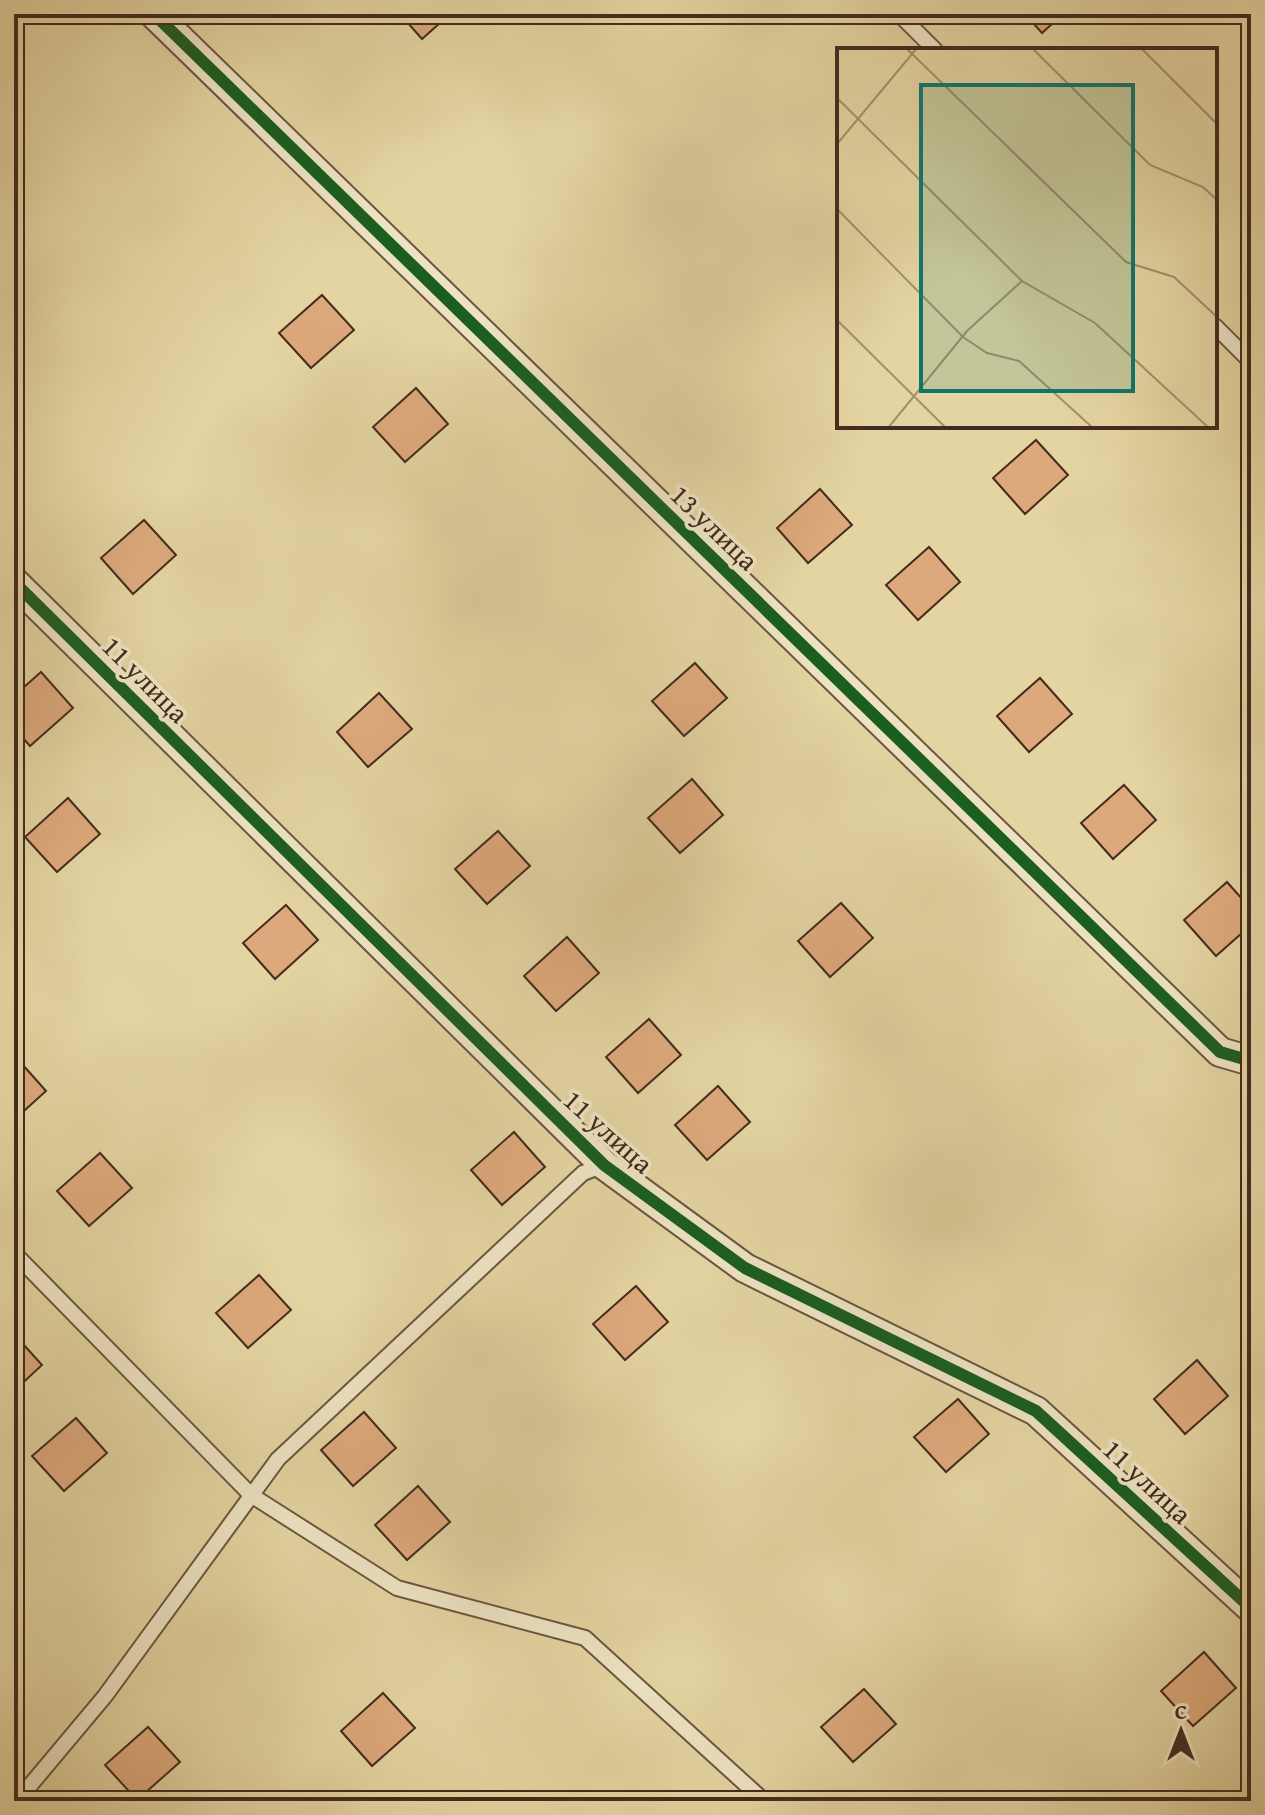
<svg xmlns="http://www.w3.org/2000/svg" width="1265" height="1815" viewBox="0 0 1265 1815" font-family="'Gentium Book Plus',serif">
	<rect width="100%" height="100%" fill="#e3d4a1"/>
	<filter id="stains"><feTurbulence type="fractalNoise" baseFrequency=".0025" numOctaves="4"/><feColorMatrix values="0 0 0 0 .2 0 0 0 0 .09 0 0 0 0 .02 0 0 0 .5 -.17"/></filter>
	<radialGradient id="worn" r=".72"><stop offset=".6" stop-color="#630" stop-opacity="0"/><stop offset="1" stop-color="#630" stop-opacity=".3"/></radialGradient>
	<g fill="#dda97c" stroke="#442b1f" stroke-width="2">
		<polygon points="400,14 450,14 422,39"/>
		<polygon points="1025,14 1063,14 1042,33"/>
		<polygon points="322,295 354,330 311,368 279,333"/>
		<polygon points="416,388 448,424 405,462 373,427"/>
		<polygon points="1036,440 1068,475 1025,514 993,478"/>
		<polygon points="820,489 852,525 808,563 777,528"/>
		<polygon points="144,520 176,555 133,594 101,558"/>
		<polygon points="929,547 960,582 918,620 886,585"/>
		<polygon points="695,663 727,698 684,736 652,701"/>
		<polygon points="41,672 73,708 30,746 14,728 14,696"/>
		<polygon points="1040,678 1072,714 1029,752 997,716"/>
		<polygon points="379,693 412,729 368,767 337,732"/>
		<polygon points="692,779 723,815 680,853 648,818"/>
		<polygon points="1124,785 1156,820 1113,859 1081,823"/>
		<polygon points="68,798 100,834 57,872 25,837"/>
		<polygon points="498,831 530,866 487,904 455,869"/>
		<polygon points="1227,882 1251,909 1251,925 1216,956 1184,920"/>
		<polygon points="841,903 873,938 830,977 798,941"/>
		<polygon points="286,905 318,940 275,979 243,943"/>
		<polygon points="567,937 599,973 556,1011 524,976"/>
		<polygon points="649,1019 681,1055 638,1093 606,1057"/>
		<polygon points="14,1055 46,1091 14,1120"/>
		<polygon points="718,1086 750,1122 707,1160 675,1125"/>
		<polygon points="514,1132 545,1167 502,1205 471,1170"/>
		<polygon points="100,1153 132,1188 89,1226 57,1191"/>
		<polygon points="259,1275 291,1310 248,1348 216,1313"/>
		<polygon points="636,1286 668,1322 625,1360 593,1324"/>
		<polygon points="14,1334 42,1365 14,1391"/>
		<polygon points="1197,1360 1228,1396 1185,1434 1154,1399"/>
		<polygon points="958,1399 989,1434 946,1472 914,1437"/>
		<polygon points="364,1412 396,1448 353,1486 321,1450"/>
		<polygon points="76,1418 107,1453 64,1491 32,1456"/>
		<polygon points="418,1486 450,1522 407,1560 375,1525"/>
		<polygon points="1204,1652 1236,1688 1193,1726 1161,1691"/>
		<polygon points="864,1689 896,1724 853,1762 821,1727"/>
		<polygon points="383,1693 415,1728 372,1766 341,1731"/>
		<polygon points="148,1727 180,1762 137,1800 105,1765"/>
	</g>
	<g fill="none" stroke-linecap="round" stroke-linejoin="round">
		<g stroke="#6c5540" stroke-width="18">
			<g id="lane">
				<polyline points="899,14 935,50"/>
				<polyline points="1215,326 1251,362"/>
				<polyline points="14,1253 251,1495 397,1588 585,1638 764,1801"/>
				<polyline points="17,1801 105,1696 278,1459 583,1173 604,1165"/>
			</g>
		</g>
		<g stroke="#6c5540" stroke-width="32">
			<g id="street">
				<polyline points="154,14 1220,1052 1251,1061"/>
				<polyline points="14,582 604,1165 745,1268 1036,1411 1251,1608"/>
			</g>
		</g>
		<use href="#lane" stroke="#ede3c2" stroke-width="14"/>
		<use href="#street" stroke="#ede3c2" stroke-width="28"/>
		<g stroke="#ede3c2" stroke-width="17">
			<g id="cycleway">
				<polyline points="154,14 1220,1052 1251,1061"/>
				<polyline points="14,582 604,1165 745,1268 1036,1411 1251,1608"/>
			</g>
		</g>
		<use href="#cycleway" stroke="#1b5e20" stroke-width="12"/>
	</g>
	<g text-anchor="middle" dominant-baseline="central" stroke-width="7" stroke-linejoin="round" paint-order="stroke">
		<g font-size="28" fill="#442b1f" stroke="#ede3c2">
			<text transform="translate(715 527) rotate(44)">13 улица</text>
			<text transform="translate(146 679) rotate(45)">11 улица</text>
			<text transform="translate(609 1131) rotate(42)">11 улица</text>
			<text transform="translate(1148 1481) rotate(43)">11 улица</text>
		</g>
	</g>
	<g transform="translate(837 48)">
		<rect width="380" height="380" fill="#e3d4a1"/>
		<path fill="none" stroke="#a3906d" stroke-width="2" d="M 69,0 L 289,214 L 337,229 L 380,269M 195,0 L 313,117 L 366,139 L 380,152M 304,0 L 380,76M 0,50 L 185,233 L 258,275 L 372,380M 0,96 L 80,0M 0,161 L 126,289 L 150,305 L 182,313 L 256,380M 0,272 L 109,380M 51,380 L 130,283 L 185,233"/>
		<path fill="#0f766e" fill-opacity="0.15" stroke="#0f766e" stroke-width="4" d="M 84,37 L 296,37 L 296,343 L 84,343 Z"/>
		<rect width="380" height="380" fill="none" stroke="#442b1f" stroke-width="4"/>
	</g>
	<rect width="1265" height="1815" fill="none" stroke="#e3d4a1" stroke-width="48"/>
	<rect x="16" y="16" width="1233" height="1783" fill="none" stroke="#442b1f" stroke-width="4"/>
	<rect x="24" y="24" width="1217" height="1767" fill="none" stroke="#442b1f" stroke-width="2"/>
	<g transform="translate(1181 1731)" stroke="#ede3c2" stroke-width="6" paint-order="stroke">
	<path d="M0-6L14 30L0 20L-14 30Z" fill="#442b1f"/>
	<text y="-12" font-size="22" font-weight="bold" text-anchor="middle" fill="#442b1f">С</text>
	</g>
	<rect width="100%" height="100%" filter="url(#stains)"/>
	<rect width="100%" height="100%" fill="url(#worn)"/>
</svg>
